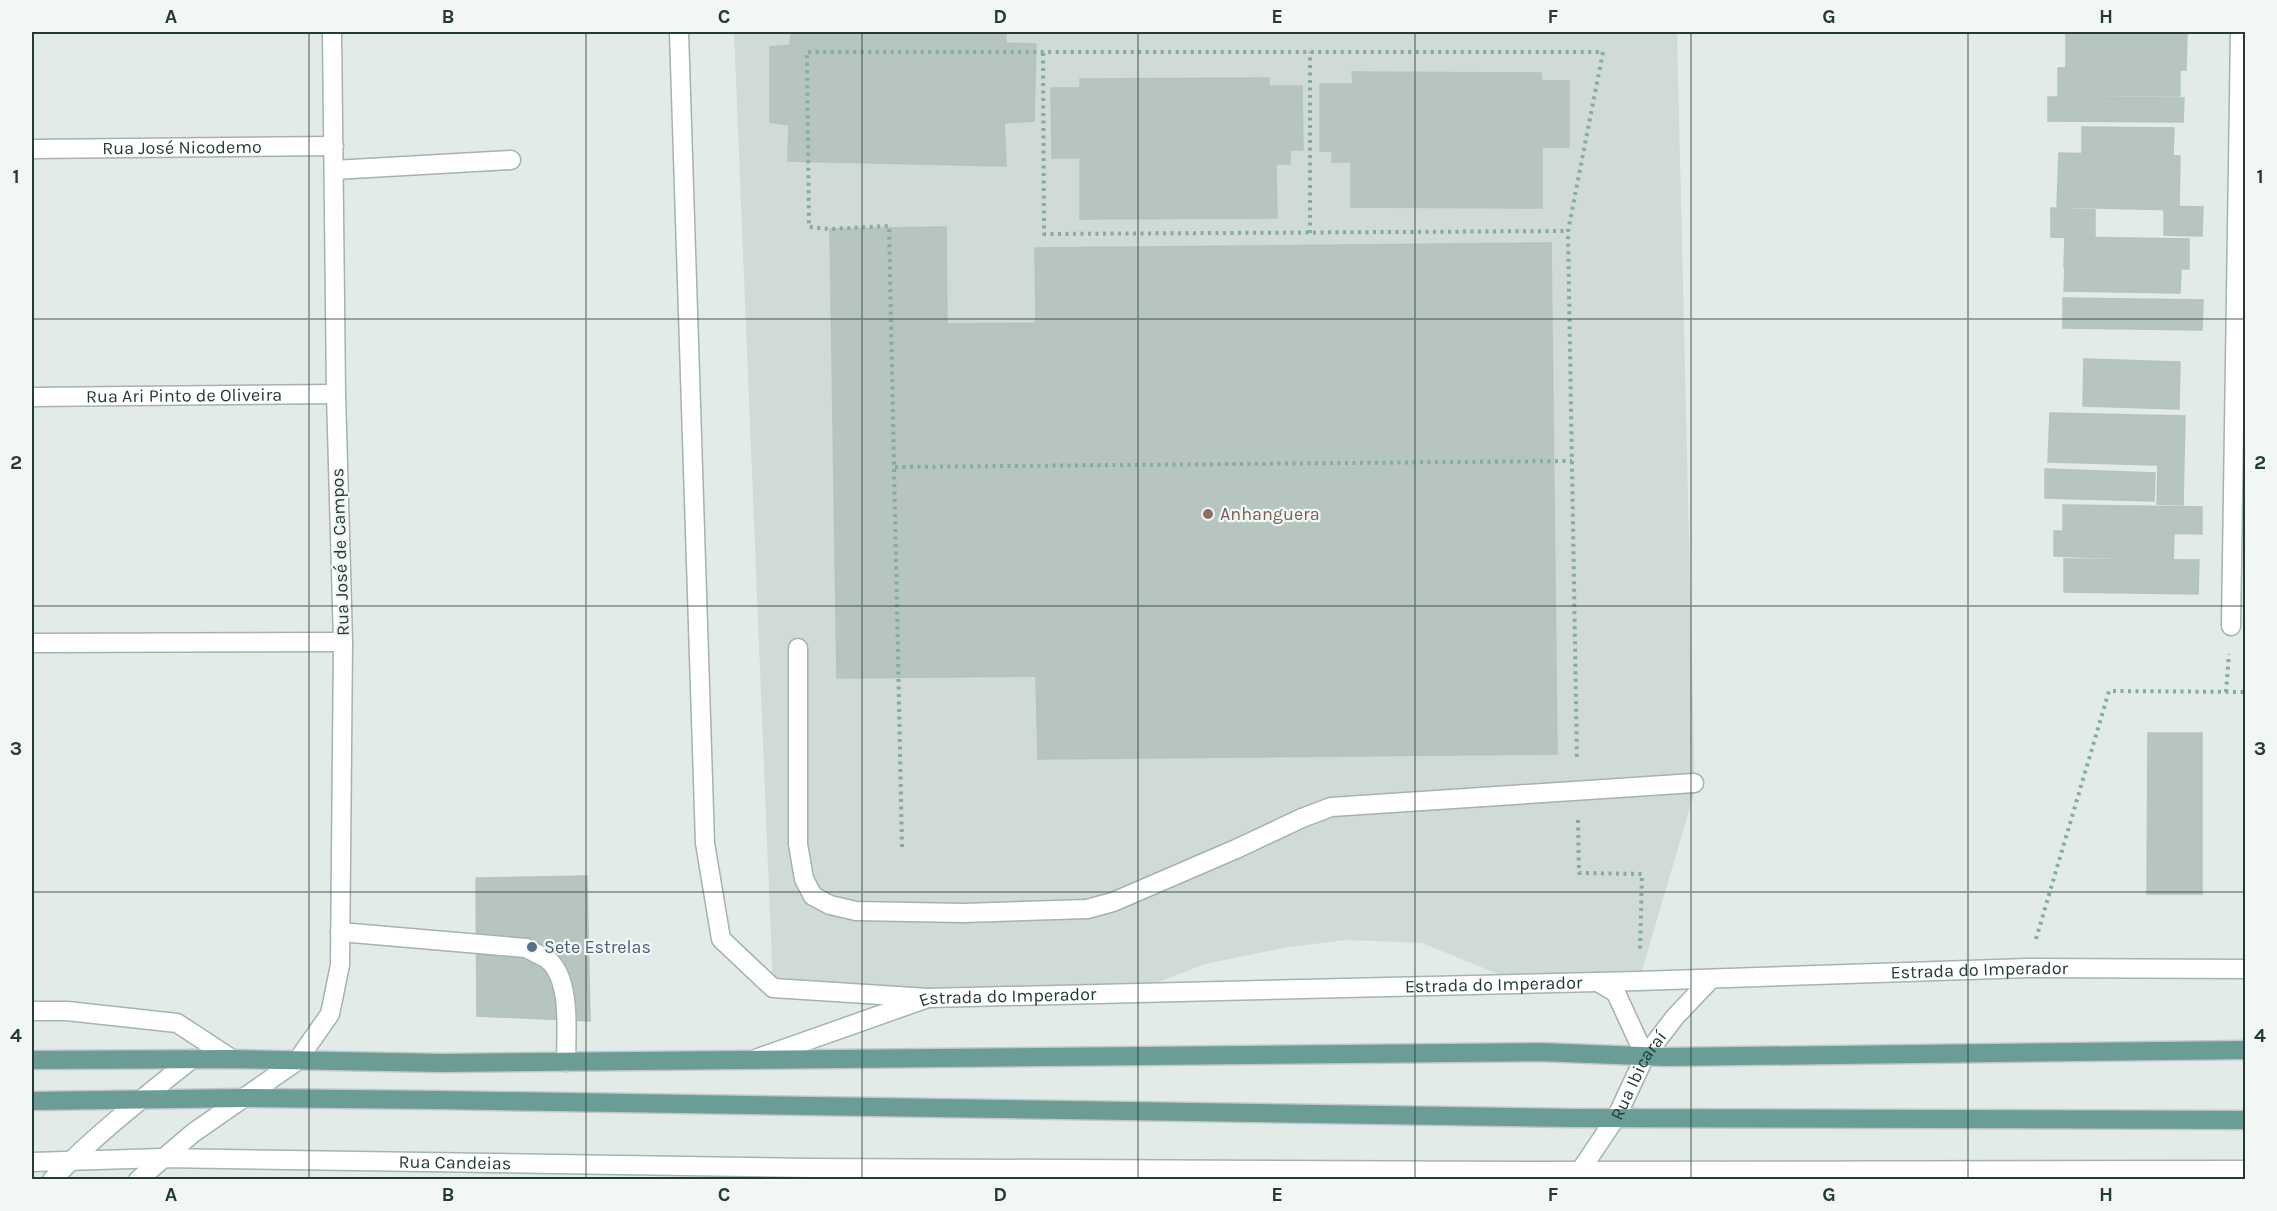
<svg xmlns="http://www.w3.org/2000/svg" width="2277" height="1211" viewBox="0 0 2277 1211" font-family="Karla,sans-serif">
	<rect width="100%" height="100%" fill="#e2ebe8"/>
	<polygon fill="#d0dad7" points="734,32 1677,32 1695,790 1639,981 1520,983 1422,943 1348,940 1288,947 1205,964 1136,991 773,988"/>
	<g fill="#b7c5c1" stroke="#b5c3c0" stroke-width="1.5">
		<polygon points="791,32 1006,32 1006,43 1036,44 1034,121 1004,123 1006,166 788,161 789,125 770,122 770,47 790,45"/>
		<polygon points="2066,32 2187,32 2186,70 2066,69"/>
		<polygon points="2058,68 2180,69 2180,96 2058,96"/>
		<polygon points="1352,72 1541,73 1542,81 1569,81 1569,147 1542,147 1542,208 1351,207 1351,162 1332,162 1332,151 1320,151 1320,84 1353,84"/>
		<polygon points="1269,78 1269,86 1302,86 1303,150 1290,150 1290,164 1276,164 1277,218 1080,219 1080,158 1052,158 1051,88 1080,88 1080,79"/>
		<polygon points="2048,97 2184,98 2183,122 2048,121"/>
		<polygon points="2082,127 2174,128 2173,156 2082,155"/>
		<polygon points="2059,153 2180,156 2179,210 2057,207"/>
		<polygon points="2164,206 2203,207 2202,236 2164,235"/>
		<polygon points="2051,208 2095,210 2095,238 2051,237"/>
		<polygon points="946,227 947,324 1036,323 1035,248 1551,243 1557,754 1038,759 1036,676 837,678 830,229"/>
		<polygon points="2065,237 2189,239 2189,269 2064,267"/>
		<polygon points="2065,267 2181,270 2180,293 2064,291"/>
		<polygon points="2063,298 2203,300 2202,330 2063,328"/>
		<polygon points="2084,359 2180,362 2179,409 2083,406"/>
		<polygon points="2050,413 2185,416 2183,505 2157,504 2158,465 2048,462"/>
		<polygon points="2045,469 2155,473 2154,501 2045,498"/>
		<polygon points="2063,505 2202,507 2202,534 2063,531"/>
		<polygon points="2054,531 2174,534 2173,560 2054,556"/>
		<polygon points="2064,559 2199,560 2198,594 2064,592"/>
		<polygon points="2148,733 2202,733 2202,894 2147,894"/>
		<polygon points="587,876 590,1021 477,1016 476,878"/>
	</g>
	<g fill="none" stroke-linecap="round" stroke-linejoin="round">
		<g stroke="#a5b2af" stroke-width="21">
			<g id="service">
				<polyline points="679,32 705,843 721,939 773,988 928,998"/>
				<polyline points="334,170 511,160"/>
				<polyline points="798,648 798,844 804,879 813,896 830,905 856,911 963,913 1087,909 1113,902 1236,849 1302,818 1331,807 1694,783"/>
				<path d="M 340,932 L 526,948 C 533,952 541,955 547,959 C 572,978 566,1034 566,1062"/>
			</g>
		</g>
		<g stroke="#a5b2af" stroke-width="21">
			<g id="minor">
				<path id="s1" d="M 32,149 L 334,146"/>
				<path id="s2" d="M 32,397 L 336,394"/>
				<polyline points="2231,626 2240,32"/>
				<polyline points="32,643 343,642"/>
				<polyline points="810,1168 836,1180"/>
				<path id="s3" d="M 1574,1180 L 1617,1116 L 1645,1056 L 1675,1017 L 1711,979"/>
			</g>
		</g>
		<g stroke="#a5b2af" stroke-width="21">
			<g id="tertiary">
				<polyline points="1598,982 1616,993 1645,1056"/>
				<polyline points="297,1061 330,1014 340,965 343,642 336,394 332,32"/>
			</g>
		</g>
		<g stroke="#a2b5b1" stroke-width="21">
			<g id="secondary">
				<polyline points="32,1011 67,1011 177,1023 232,1059"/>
				<path id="s4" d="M 758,1058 L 928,998 L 1639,981 L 2028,968 L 2246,969"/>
				<path id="s5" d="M 32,1162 L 163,1158 L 810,1168 L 1523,1171 L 2246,1170"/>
				<path d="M 52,1180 C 95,1135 144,1097 192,1059"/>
				<polyline points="138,1180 193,1133 297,1061"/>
			</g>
		</g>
		<g stroke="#c2c8c7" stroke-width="21">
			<g id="primary">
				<polyline points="32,1060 232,1059 442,1063 1540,1052 1666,1057 2246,1050"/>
				<polyline points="32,1101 245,1098 437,1100 1573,1118 2246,1120"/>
			</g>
		</g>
		<g stroke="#85aba5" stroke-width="4" stroke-dasharray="3 4.5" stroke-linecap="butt">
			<polyline points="1043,53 1044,234 1568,231"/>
			<polyline points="1310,233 1310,52"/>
			<polyline points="895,467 1572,461"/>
			<polyline points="2226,692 2229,654"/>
			<polyline points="1578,820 1579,873 1642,874 1640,953"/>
			<polyline points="902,847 889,226 830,229 809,227 807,52 1603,52 1568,231 1577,761"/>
			<polyline points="2036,939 2109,691 2246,692"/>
		</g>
		<use href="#service" stroke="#fff" stroke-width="18"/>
		<use href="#minor" stroke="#fff" stroke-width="18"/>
		<use href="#tertiary" stroke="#fff" stroke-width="18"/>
		<use href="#secondary" stroke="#fff" stroke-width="18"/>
		<use href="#primary" stroke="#6b9c96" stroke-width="18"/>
	</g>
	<path fill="none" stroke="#243a37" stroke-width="1.5" stroke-opacity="0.55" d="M 309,32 L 309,1180M 586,32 L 586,1180M 862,32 L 862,1180M 1138,32 L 1138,1180M 1415,32 L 1415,1180M 1691,32 L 1691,1180M 1968,32 L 1968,1180M 32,319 L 2246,319M 32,606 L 2246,606M 32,892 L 2246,892"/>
	<circle fill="#8d6e63" stroke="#f2f7f6" stroke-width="2" cx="1208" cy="514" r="6"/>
	<circle fill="#5c6f8a" stroke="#f2f7f6" stroke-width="2" cx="532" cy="947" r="6"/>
	<g text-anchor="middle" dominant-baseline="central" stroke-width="4.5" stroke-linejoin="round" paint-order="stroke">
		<g font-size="18" fill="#243a37" stroke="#f2f7f6">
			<text stroke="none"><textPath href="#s1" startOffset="150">Rua José Nicodemo</textPath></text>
			<text stroke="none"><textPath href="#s2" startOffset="152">Rua Ari Pinto de Oliveira</textPath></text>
			<text transform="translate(340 552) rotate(-92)">Rua José de Campos</text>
			<text stroke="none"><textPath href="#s4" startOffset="1232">Estrada do Imperador</textPath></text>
			<text stroke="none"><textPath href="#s4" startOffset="746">Estrada do Imperador</textPath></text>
			<text stroke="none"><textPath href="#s4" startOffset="260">Estrada do Imperador</textPath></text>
			<text stroke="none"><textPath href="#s3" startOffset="123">Rua Ibicaraí</textPath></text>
			<text stroke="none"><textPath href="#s5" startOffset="423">Rua Candeias</textPath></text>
		</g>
		<g font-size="18" fill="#785e54" stroke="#f2f7f6" text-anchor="start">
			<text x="1220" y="514">Anhanguera</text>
		</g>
		<g font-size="18" fill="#4e5e75" stroke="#f2f7f6" text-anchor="start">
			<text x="544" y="947">Sete Estrelas</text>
		</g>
	</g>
	<rect width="2277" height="1211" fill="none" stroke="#f2f7f6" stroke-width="66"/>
	<rect x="33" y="33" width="2211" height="1145" fill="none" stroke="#243a37" stroke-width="2"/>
	<g font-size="20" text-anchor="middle" font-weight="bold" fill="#243a37">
		<text x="171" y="23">A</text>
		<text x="448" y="23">B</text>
		<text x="724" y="23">C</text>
		<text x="1000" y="23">D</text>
		<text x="1277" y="23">E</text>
		<text x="1553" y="23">F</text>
		<text x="1829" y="23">G</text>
		<text x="2106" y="23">H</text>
		<text x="16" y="183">1</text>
		<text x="2260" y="183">1</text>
		<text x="16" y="469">2</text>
		<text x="2260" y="469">2</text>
		<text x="16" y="755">3</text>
		<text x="2260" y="755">3</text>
		<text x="16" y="1042">4</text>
		<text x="2260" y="1042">4</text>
		<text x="171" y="1201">A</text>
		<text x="448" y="1201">B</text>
		<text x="724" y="1201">C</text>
		<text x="1000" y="1201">D</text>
		<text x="1277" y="1201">E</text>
		<text x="1553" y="1201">F</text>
		<text x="1829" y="1201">G</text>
		<text x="2106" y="1201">H</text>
	</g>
</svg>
